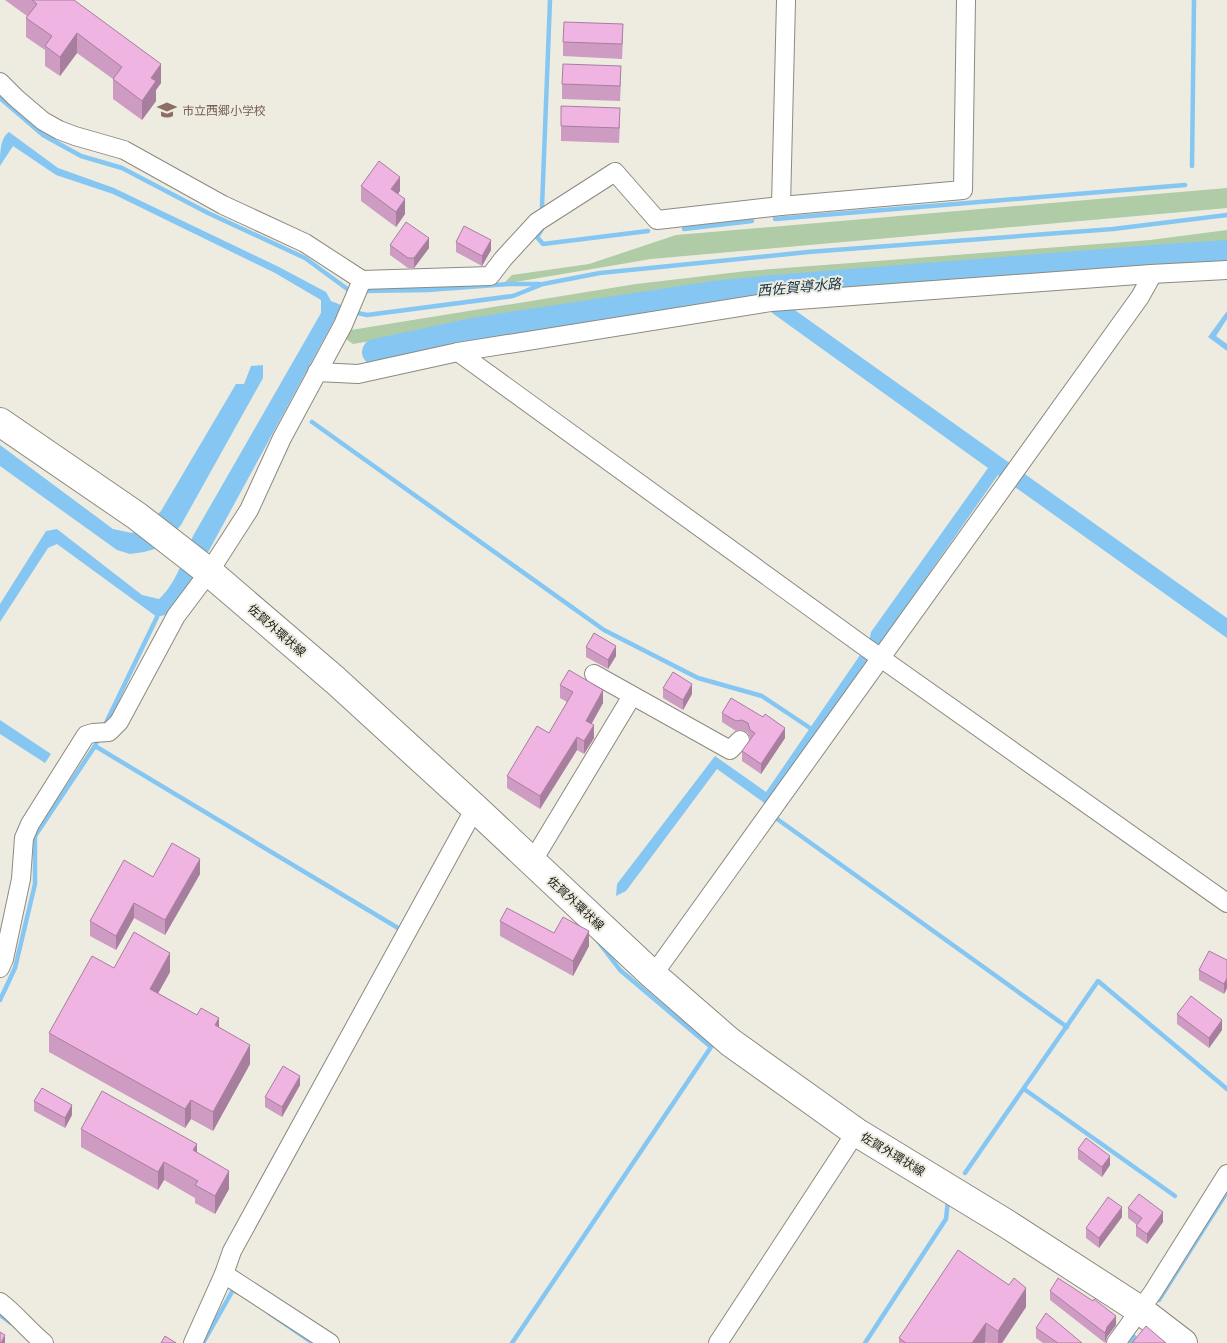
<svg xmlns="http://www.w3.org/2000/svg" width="1227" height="1343" viewBox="0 0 1227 1343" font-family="Mulish,'Noto Sans JP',sans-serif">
	<rect width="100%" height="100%" fill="#eeece1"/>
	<g fill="#afcca6">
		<polygon points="1227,188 1227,208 651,259 503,284 512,275 589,264 676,235"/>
		<polygon points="1227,230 1227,246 733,280 353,344 346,339 351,330 636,284 747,271 1150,240"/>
	</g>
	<g fill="#85c7f2">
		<path d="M 9,132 L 58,168 L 114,188 L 279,267 L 326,292 L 331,301 L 346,307 L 342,316 L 337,315 L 194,578 L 165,615 L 157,617 L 57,544 L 48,548 L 0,622 L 0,604 L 46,531 L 57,529 L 142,595 L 159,599 C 176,584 184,557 193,536 L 321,313 L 321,300 L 275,273 L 113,194 L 56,175 L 13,146 L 0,166 C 0,153 0,138 9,132 Z"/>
		<polygon points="792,308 1227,618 1227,638 998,475 767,805 717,769 626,891 616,896 617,884 715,756 766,792 869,642 871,632 988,468 768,310"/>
		<polygon points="1227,311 1227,319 1216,336 1227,344 1227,351 1208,337"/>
		<polygon points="263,365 263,378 181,525 162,547 144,552 130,554 117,550 0,466 0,445 113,529 132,533 143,528 161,511 236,384 244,384 251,366"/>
		<polygon points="0,720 51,754 45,763 0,734"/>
	</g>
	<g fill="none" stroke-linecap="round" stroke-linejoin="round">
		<g stroke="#85c7f2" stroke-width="4.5">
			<polyline points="0,98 43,135 81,156 122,168 208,213 305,258 350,291 353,291"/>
			<polyline points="1192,166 1194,0"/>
			<polyline points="542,207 550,0"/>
			<polyline points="775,219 1185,185"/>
			<polyline points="542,229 537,237 543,244 648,231"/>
			<polyline points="684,229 752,221"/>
			<polyline points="361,291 428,290 509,284 540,284"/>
			<polyline points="353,312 367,315 513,296 543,284 600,273 808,252 1113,229 1227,215"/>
			<polyline points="312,422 604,630 698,678 762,696 810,728"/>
			<polyline points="104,727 157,617"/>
			<polyline points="95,746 398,928"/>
			<polyline points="773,816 1067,1027"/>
			<polyline points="0,1000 15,968 35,884 35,836 95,746 99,736"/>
			<polyline points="1024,1089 1175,1196"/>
			<polyline points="965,1173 1098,981 1227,1089"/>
			<polyline points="1159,1300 1227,1192"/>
			<polyline points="269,1313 313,1343"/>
			<polyline points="0,1315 11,1323"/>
			<polyline points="203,1343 233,1290 237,1292"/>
			<polyline points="512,1343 711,1047 620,970 597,940"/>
			<polyline points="865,1343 946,1219 948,1200"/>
			<polyline points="1129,1343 1134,1337"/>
		</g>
		<polyline stroke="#85c7f2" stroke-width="26" points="375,352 478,330 713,294 774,288 1167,257 1227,253"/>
		<g stroke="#8c8a80" stroke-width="20">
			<g id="street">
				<polyline points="0,82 16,98 43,121 59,130 75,136 124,150 223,205 305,243 362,280 490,276 503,259 537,222 615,172 657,220 781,206 963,190 966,0"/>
				<polyline points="781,206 786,0"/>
				<polyline points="458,352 861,644 1227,903"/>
				<polyline points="317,372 358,374 458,352 771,302 1151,274 1227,270"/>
				<polyline points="594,674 730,750 740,740"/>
				<polyline points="532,862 632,696"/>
				<polyline points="0,968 4,959 21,879 24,838 30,824 86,735 93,733 109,732 119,722 176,616 209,572 249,510 282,438 343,325 362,280"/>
				<polyline points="653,975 1140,297 1150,279 1151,274"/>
				<polyline points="224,1274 330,1343"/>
				<path d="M 0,1302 C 16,1314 28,1330 44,1343"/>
				<polyline points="193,1343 224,1274 232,1251 475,808"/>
				<polyline points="718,1343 856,1132"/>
				<polyline points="1116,1343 1153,1292 1227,1174"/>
			</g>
		</g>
		<g stroke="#8c8a80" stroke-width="30">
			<polyline id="primary" points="0,422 137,516 209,572 335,680 475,808 653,975 730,1042 856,1132 1007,1224 1140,1310 1183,1343"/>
		</g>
		<use href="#street" stroke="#fff" stroke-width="18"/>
		<use href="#primary" stroke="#fff" stroke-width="28"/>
	</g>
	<g fill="#ce9bc2">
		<polygon points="5,0 74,0 161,83 156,90 156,101 142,120 113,99 113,79 77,53 60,76 45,66 45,50 26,37 26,18 27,16"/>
		<polygon points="623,38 622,59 563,56 563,42"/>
		<polygon points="621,81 620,101 562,99 562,84"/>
		<polygon points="620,123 619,143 561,141 561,126"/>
		<polygon points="361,186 400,191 398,194 405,214 396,227 361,201"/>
		<polygon points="456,242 491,250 482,266 456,252"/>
		<polygon points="390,245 429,248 414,268 408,268 390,255"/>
		<polygon points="586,647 616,656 608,669 586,657"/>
		<polygon points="560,685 603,703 591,724 594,738 584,754 577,750 540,809 507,788 507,776 549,733 567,702 560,698"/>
		<polygon points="663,688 692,694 683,710 663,698"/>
		<polygon points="731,698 785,738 761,774 742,761 742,751 750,739 748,733 742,730 736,731 722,722 722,713"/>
		<polygon points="200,874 165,935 134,918 116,950 90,936 90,921 153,877"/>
		<polygon points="500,921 554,933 589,946 573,976 500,936"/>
		<polygon points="1227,960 1227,988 1224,994 1199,980 1199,970"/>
		<polygon points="114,968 170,972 158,993 219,1028 250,1064 213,1131 191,1119 185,1128 49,1052 49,1033"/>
		<polygon points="1177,1014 1222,1030 1209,1048 1177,1024"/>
		<polygon points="300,1085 282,1117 265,1107 265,1097"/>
		<polygon points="34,1101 72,1115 65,1128 34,1111"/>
		<polygon points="81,1129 197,1152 229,1189 215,1214 195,1203 195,1198 164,1180 158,1190 81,1147"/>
		<polygon points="1078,1149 1110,1165 1102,1177 1078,1159"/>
		<polygon points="1128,1208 1163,1222 1147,1244 1136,1236 1136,1226 1137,1225 1128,1218"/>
		<polygon points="1122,1217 1099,1248 1086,1238 1086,1228"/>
		<polygon points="1050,1291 1116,1325 1107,1337 1105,1343 1050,1300"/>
		<polygon points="1026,1307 1002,1343 987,1343 986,1342 985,1343 899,1343 899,1338"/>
		<polygon points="1036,1328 1082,1343 1043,1343 1036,1338"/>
	</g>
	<g fill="#a77e9e">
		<polygon points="77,33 77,53 60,76 60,57"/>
		<polygon points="161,64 161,83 156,90 156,101 142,120 142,101 151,78"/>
		<polygon points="400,177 400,191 391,204 391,189"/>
		<polygon points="405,199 405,214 396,227 396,212"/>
		<polygon points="429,238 429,248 414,268 414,258"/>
		<polygon points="491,240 491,250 482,266 482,256"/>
		<polygon points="616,646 616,656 608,669 608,660"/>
		<polygon points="692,684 692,694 683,710 683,700"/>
		<polygon points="603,690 603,703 586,734 586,721"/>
		<polygon points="594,725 594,738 584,754 584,741"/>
		<polygon points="785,728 785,738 761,774 761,764"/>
		<polygon points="577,737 577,750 540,809 540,796"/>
		<polygon points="200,859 200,874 165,935 165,920"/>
		<polygon points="134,903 134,918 116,950 116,936"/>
		<polygon points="589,931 589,946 573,976 573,961"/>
		<polygon points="170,953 170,972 150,1008 150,989"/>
		<polygon points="1227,978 1227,988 1224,994 1224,984"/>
		<polygon points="219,1018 219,1037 215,1025"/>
		<polygon points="1222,1020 1222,1030 1209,1048 1209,1038"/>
		<polygon points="250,1045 250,1064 213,1131 213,1112"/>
		<polygon points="300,1076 300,1085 282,1117 282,1107"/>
		<polygon points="191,1100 191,1119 185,1128 185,1109"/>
		<polygon points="72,1105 72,1115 65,1128 65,1118"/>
		<polygon points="197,1144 197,1163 193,1150"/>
		<polygon points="1110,1156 1110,1165 1102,1177 1102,1167"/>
		<polygon points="164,1162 164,1180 158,1190 158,1172"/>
		<polygon points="229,1171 229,1189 215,1214 215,1196"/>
		<polygon points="1122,1207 1122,1217 1099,1248 1099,1238"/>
		<polygon points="1163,1212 1163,1222 1147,1244 1147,1234"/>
		<polygon points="1026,1288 1026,1307 1002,1343 998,1343 998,1331"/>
		<polygon points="1116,1316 1116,1325 1107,1337 1105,1343 1105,1333 1107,1327"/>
		<polygon points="986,1323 985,1343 972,1343"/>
		<polygon points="5,1335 5,1343 1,1343"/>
	</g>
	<g fill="#efb4e2" stroke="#a77e9e">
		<polygon points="32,0 74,0 161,64 151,78 156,81 142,101 113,79 122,67 77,33 60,57 45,46 52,36 26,18 37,4"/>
		<polygon points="564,22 623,24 622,44 563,42"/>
		<polygon points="563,64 621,66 620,86 562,84"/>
		<polygon points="561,106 620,108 619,128 561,126"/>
		<polygon points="379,161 400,177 391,189 405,199 396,212 361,186"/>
		<polygon points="406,222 429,238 414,258 408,258 390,245"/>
		<polygon points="464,226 491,240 482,256 456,242"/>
		<polygon points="594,633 616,646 608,660 586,647"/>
		<polygon points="569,670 603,690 586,721 594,725 584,741 577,737 540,796 507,776 537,726 549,733 573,692 560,685"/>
		<polygon points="673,672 692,684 683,700 663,688"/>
		<polygon points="731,698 763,717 765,714 785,728 761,764 742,751 755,733 750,730 748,723 742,720 736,721 722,713"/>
		<polygon points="172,843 200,859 165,920 134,903 116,936 90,921 124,860 153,877"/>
		<polygon points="507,908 554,933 563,917 589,931 573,961 500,921"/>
		<polygon points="134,932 170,953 150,989 197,1015 201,1008 219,1018 215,1025 250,1045 213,1112 191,1100 185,1109 49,1033 92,956 114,968"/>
		<polygon points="1209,951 1227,960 1227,978 1224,984 1199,970"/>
		<polygon points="1191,996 1222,1020 1209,1038 1177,1014"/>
		<polygon points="283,1066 300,1076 282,1107 265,1097"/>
		<polygon points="42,1088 72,1105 65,1118 34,1101"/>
		<polygon points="102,1091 197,1144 193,1150 229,1171 215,1196 195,1185 198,1181 164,1162 158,1172 81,1129"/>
		<polygon points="1086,1138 1110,1156 1102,1167 1078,1149"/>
		<polygon points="1139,1194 1163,1212 1147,1234 1136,1226 1142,1218 1128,1208"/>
		<polygon points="1108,1197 1122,1207 1099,1238 1086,1228"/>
		<polygon points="958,1250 1009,1285 1014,1278 1026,1288 998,1331 986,1323 972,1343 906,1343 899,1338"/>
		<polygon points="1058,1278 1093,1301 1094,1299 1116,1316 1107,1327 1105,1333 1050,1291"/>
		<polygon points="1046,1313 1082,1343 1058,1343 1036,1328"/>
		<polygon points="1146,1326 1166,1343 1132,1343"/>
		<polygon points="0,1332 5,1335 1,1343 0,1343"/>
		<polygon points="165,1336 176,1343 161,1343"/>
	</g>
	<defs>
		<g id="school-bare" transform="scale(1.5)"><path d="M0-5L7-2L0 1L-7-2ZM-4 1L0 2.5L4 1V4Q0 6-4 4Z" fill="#8d6e63" stroke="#eeece1" stroke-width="2.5" paint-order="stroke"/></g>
	</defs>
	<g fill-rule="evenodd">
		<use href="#school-bare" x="167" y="110"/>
	</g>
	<g text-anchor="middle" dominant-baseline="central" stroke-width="4" stroke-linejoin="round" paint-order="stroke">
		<g font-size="12" fill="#785e54" stroke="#eeece1" text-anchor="start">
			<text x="182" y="110">市立西郷小学校</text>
		</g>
		<g font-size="12" fill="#1b1a16" stroke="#eeece1">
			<text transform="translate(277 630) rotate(41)">佐賀外環状線</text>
			<text transform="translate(576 903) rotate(43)">佐賀外環状線</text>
			<text transform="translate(893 1154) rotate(31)">佐賀外環状線</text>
		</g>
		<g font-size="14" font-style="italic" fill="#163446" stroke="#eeece1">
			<text transform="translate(799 287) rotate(-5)">西佐賀導水路</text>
		</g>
	</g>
</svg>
